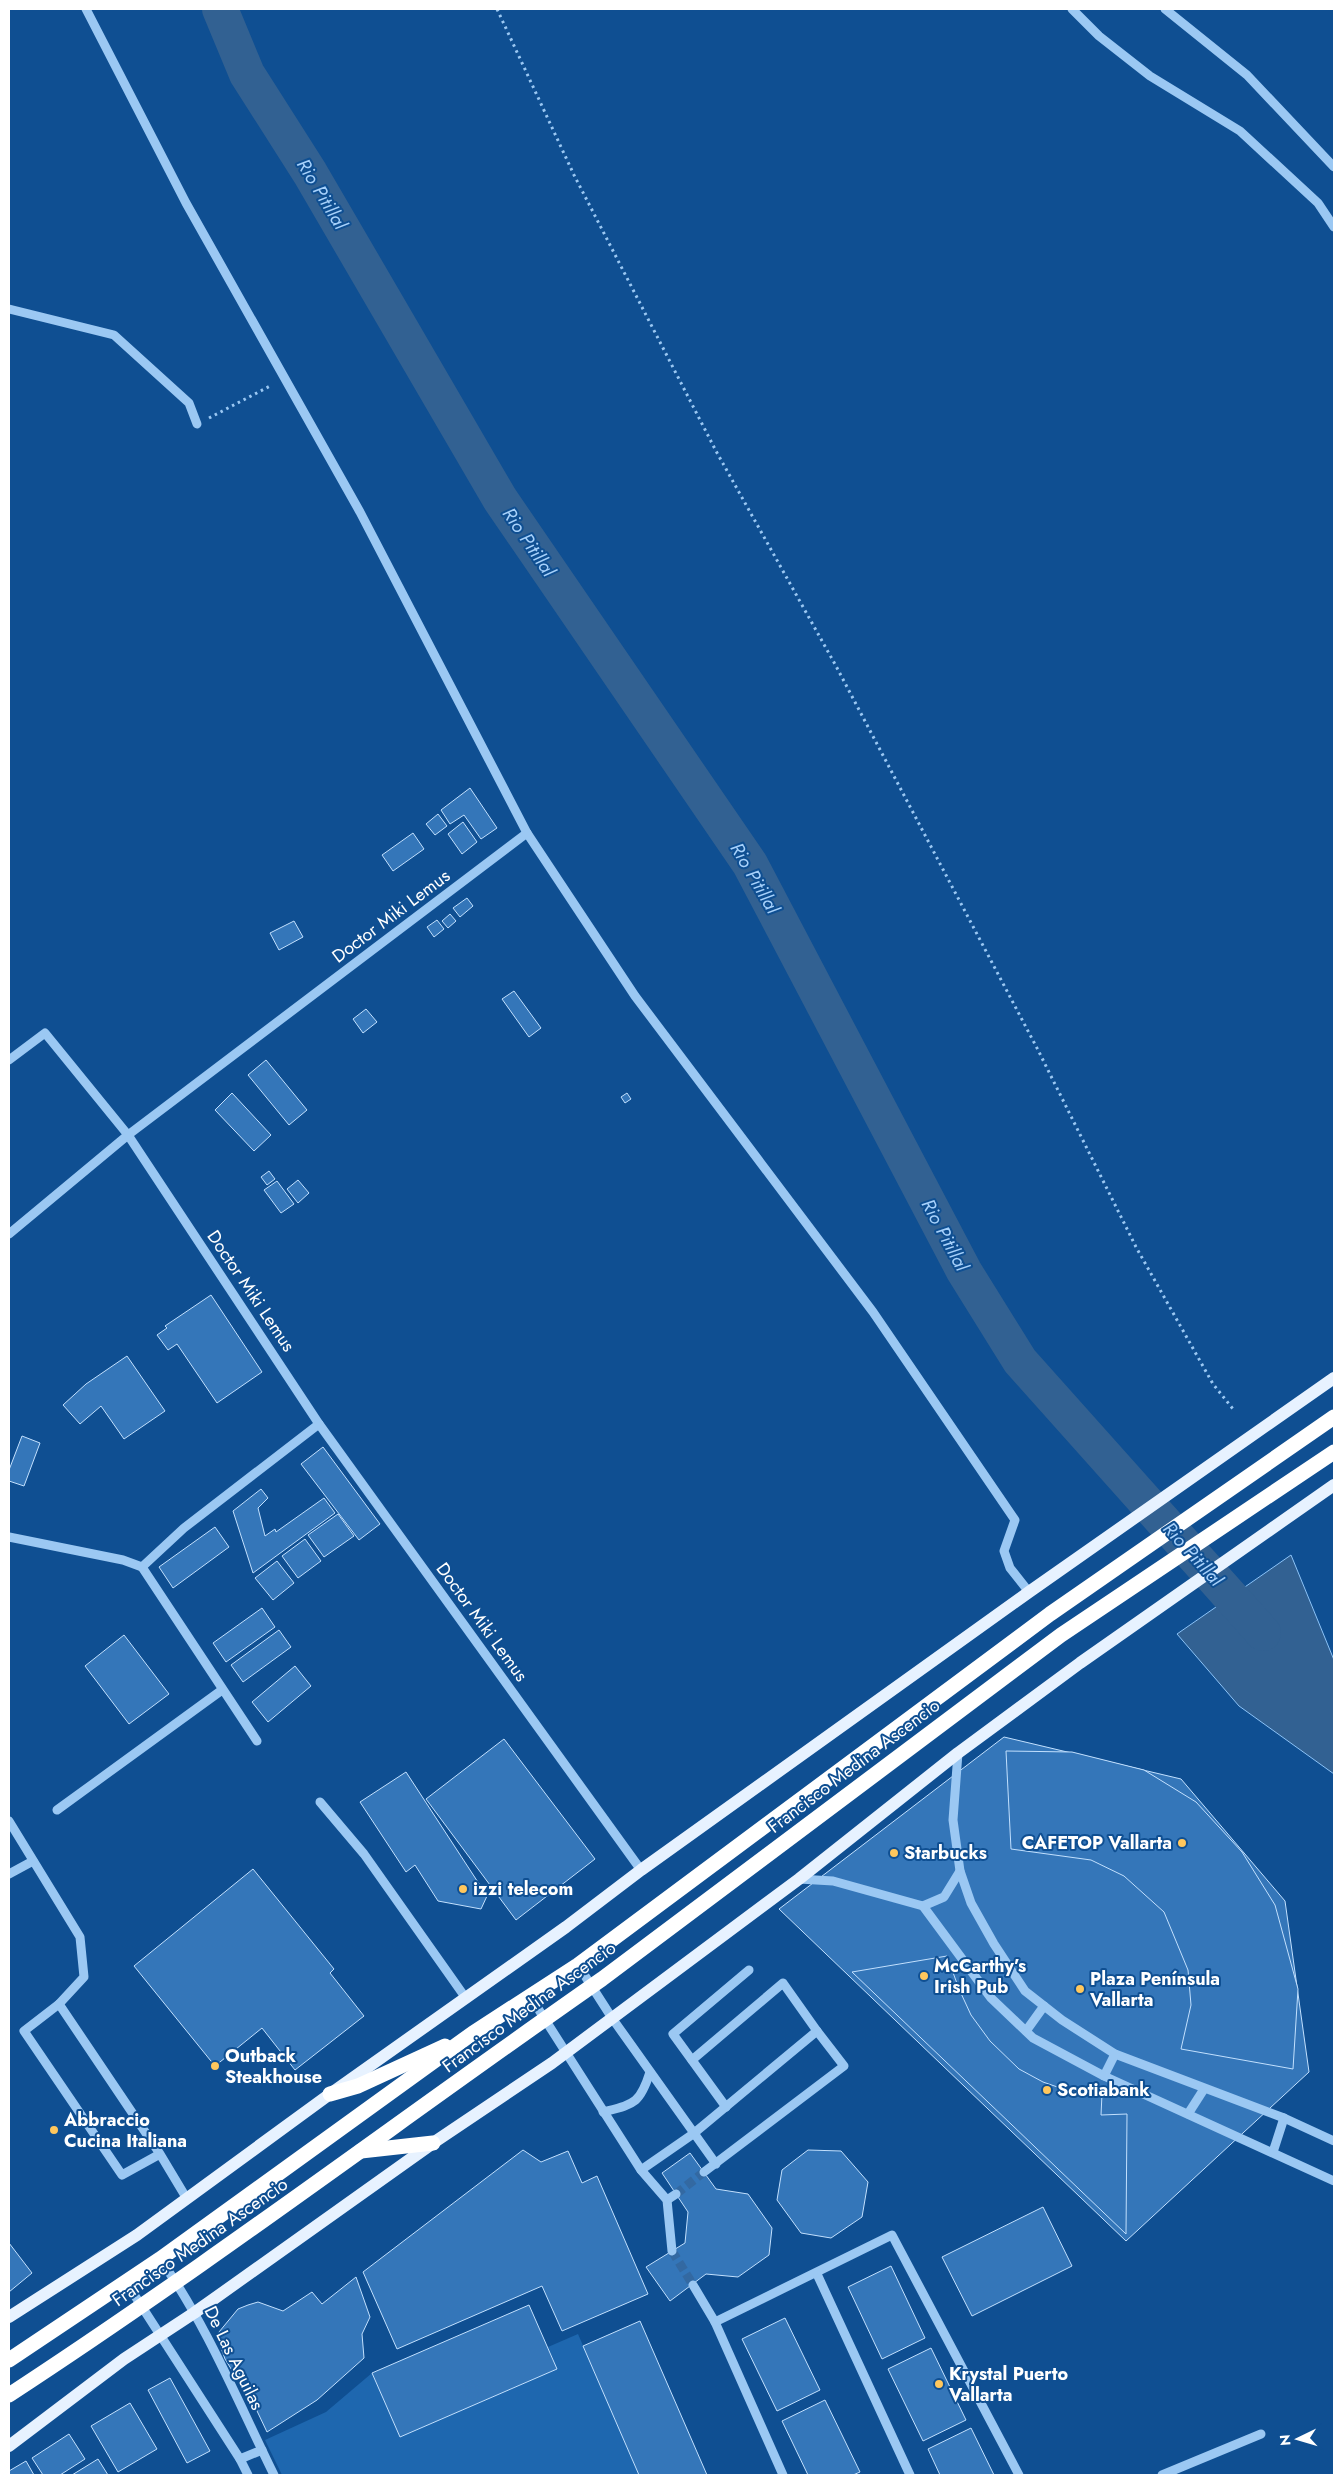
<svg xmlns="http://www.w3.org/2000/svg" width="1343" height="2484" viewBox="0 0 1343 2484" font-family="Jost,sans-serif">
	<rect width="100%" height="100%" fill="#0f4f92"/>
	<polygon fill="#1e67af" points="578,2334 639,2475 282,2475 265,2440 326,2412 372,2373 400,2437 557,2369 548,2347"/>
	<polygon fill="#326192" stroke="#8cc3f7" points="1291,1555 1334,1660 1334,1774 1239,1706 1177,1634"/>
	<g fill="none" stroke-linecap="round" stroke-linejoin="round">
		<polyline stroke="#326192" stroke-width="36" points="220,9 247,74 310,173 500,499 750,864 964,1271 1020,1361 1263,1633"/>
	</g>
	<g fill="#3476b9" stroke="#c2e0fe">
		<polygon points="470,788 497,828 481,839 464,815 450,824 441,810"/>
		<polygon points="438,814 447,826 435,835 426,824"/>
		<polygon points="463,822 477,842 462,854 448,834"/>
		<polygon points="413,833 424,849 393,871 382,855"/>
		<polygon points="467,898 473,906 460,917 453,908"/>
		<polygon points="450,914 456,921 448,928 442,921"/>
		<polygon points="437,920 444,929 434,937 427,927"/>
		<polygon points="294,921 303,937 279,950 270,933"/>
		<polygon points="514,991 541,1028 529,1037 502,999"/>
		<polygon points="366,1009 377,1022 363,1033 353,1019"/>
		<polygon points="266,1060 307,1110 289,1125 248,1075"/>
		<polygon points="232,1093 271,1135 254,1151 215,1110"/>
		<polygon points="627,1093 631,1099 625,1103 621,1097"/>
		<polygon points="269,1171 275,1179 267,1185 261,1177"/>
		<polygon points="298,1180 309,1193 298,1203 287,1189"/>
		<polygon points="277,1181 294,1204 281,1213 264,1190"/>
		<polygon points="211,1295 262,1372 217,1403 177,1344 168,1350 157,1335 167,1328 165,1326"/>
		<polygon points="127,1356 165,1411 124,1439 101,1406 80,1424 63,1405 86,1384"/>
		<polygon points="22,1436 40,1443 24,1486 9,1481 9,1470"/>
		<polygon points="323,1447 380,1524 359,1540 301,1464"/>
		<polygon points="261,1489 268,1498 258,1508 265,1536 275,1529 276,1532 324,1498 335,1513 253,1573 233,1511"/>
		<polygon points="338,1514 354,1536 324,1557 308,1535"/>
		<polygon points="215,1527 229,1547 173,1588 159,1567"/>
		<polygon points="305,1539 321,1561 298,1578 282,1556"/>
		<polygon points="277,1561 294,1583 273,1600 255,1578"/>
		<polygon points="262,1608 275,1627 226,1662 213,1643"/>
		<polygon points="279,1630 291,1647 243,1682 231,1665"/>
		<polygon points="124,1635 169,1694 129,1724 85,1666"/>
		<polygon points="295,1666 311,1686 268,1722 252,1702"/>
		<polygon points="1004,1737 1181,1779 1285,1901 1309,2072 1126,2241 779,1909"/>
		<polygon points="504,1739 595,1859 516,1920 426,1799"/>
		<polygon points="1006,1751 1072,1752 1144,1770 1196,1802 1242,1852 1275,1905 1298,1989 1293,2069 1181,2049 1191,2005 1188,1970 1164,1912 1124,1876 1091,1860 1011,1849"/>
		<polygon points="406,1772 487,1896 481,1909 438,1901 415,1865 406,1872 360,1802"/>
		<polygon points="253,1869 334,1969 330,1973 364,2016 295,2070 262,2028 215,2066 134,1966"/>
		<polygon points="947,1956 959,1989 971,2015 990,2041 1019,2069 1043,2082 1066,2090 1102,2094 1101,2115 1127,2114 1126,2234 852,1972"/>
		<polygon points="523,2150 541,2162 568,2151 582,2183 597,2176 648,2294 562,2331 542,2286 397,2349 363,2272"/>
		<polygon points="808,2150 841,2151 868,2182 862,2217 831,2238 801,2233 777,2200 782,2170"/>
		<polygon points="690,2153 716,2189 748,2194 772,2228 769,2255 738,2277 706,2274 670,2301 646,2267 685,2243 688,2212 662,2173"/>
		<polygon points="1043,2207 1072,2266 972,2316 942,2257"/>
		<polygon points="9,2243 32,2273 9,2292"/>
		<polygon points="891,2266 925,2338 882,2359 848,2287"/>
		<polygon points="356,2277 370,2317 362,2334 364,2358 317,2400 267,2432 239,2373 233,2372 225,2359 220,2345 219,2332 238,2309 248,2305 258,2302 283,2311 312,2292 322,2304"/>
		<polygon points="529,2305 557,2369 400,2437 372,2373"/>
		<polygon points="785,2318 820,2390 777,2411 742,2339"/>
		<polygon points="640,2321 707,2475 639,2475 583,2346"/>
		<polygon points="931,2348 966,2420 923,2441 888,2369"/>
		<polygon points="170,2378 210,2451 187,2463 148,2390"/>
		<polygon points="825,2400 860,2472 853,2475 808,2475 782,2421"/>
		<polygon points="130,2403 157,2449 118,2472 91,2426"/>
		<polygon points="971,2428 994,2475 940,2475 928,2449"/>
		<polygon points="69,2434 85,2459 60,2475 43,2475 32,2458"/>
		<polygon points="98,2459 108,2475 72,2475"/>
		<polygon points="26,2461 34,2475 9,2475 9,2471"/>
	</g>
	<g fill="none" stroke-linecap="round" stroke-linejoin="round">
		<g stroke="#3369a2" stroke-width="9" stroke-dasharray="9 4.5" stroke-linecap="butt">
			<polyline points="676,2194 704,2172"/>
			<polyline points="672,2251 693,2285"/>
		</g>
		<g stroke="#9bc8f3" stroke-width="3" stroke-dasharray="2.5 4" stroke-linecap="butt">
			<polyline points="497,9 574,175 716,451 836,666 1038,1050 1136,1247 1213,1384 1233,1409"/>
			<polyline points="209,418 272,385"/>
		</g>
		<g stroke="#9bc8f3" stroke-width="9">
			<polyline points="86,9 186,203 360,512 527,833 635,996 873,1312 1015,1520 1004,1551 1010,1568 1029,1592"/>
			<polyline points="1072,9 1099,36 1150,76 1240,131 1318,203 1334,227"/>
			<polyline points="1165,9 1247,75 1334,167"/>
			<polyline points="9,309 114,335 189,403 197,424"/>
			<polyline points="527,833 128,1135 319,1424 641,1870"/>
			<polyline points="9,1060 45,1033 128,1135 9,1234"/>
			<polyline points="9,1537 123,1560 142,1567 184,1528 319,1424"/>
			<polyline points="142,1567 257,1741"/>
			<polyline points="958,1753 953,1820 960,1871 971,1903 994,1944 1025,1991 1062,2020 1115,2054 1284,2118 1334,2141"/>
			<polyline points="320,1802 364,1854 465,1997"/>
			<polyline points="57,1810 222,1690"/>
			<polyline points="9,1821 80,1937 84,1977 59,2004"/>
			<polyline points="9,1874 33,1861"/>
			<polyline points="799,1879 833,1881 923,1906 991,1998 1033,2038 1104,2076 1334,2181"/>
			<polyline points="923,1906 944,1897 960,1871"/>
			<polyline points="578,1965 612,2018 716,2164"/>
			<polyline points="530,1996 641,2170 667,2200 672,2251"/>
			<polyline points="1026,2031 1044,2006"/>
			<polyline points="692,2060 783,1983 817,2031"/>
			<polyline points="1104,2076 1115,2054"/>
			<polyline points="726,2107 673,2034 749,1970"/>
			<path d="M 603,2112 C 634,2104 640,2104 650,2072"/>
			<polyline points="1188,2114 1204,2089"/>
			<polyline points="1273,2152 1284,2118"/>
			<polyline points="160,2154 122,2175 24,2031 59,2004 160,2154 187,2199"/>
			<polyline points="641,2170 693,2134 817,2031 844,2066 704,2172"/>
			<polyline points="667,2200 676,2194"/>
			<path d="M 160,2259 C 206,2323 239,2404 274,2475"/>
			<polyline points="817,2274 910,2475"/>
			<polyline points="126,2282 240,2459 248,2475"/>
			<polyline points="693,2285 715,2322 783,2475"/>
			<polyline points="715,2322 892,2235 1019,2475"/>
			<polyline points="240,2459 262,2450"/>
			<polyline points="1162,2475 1261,2434"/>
		</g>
		<g stroke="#e7f2ff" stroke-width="12">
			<polyline points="9,2317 137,2235 330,2094 566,1927 641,1870 1029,1592 1334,1378"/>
			<polyline points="9,2446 124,2359 194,2313 433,2143 552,2063 799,1879 958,1753 1080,1663 1334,1485"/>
		</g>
		<g stroke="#fff" stroke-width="15">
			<polyline points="330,2094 358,2086 445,2046"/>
			<polyline points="361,2151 433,2143"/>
			<polyline points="9,2360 160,2259 473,2033 578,1965 1050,1614 1334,1417"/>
			<path d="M 9,2395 C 211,2263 404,2117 602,1979 L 1061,1635 L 1334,1452"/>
		</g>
	</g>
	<g fill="#ffc75d" stroke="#0f4f92" stroke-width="2">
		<circle cx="1182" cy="1843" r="5"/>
		<circle cx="894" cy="1853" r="5"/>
		<circle cx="463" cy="1889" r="5"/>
		<circle cx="924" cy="1976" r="5"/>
		<circle cx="1080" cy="1989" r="5"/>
		<circle cx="215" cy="2066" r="5"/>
		<circle cx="1047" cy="2090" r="5"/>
		<circle cx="54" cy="2130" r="5"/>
		<circle cx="939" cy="2384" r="5"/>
	</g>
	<g text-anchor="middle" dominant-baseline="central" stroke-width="4" stroke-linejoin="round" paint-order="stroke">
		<g font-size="18" fill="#fff" stroke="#0f4f92">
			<text transform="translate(391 916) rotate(-37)">Doctor Miki Lemus</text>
			<text transform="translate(251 1291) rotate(56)">Doctor Miki Lemus</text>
			<text transform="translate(482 1622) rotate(54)">Doctor Miki Lemus</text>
			<text transform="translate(854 1766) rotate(-37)">Francisco Medina Ascencio</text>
			<text transform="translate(529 2007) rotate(-36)">Francisco Medina Ascencio</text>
			<text transform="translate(200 2242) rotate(-35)">Francisco Medina Ascencio</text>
			<text transform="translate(234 2358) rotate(64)">De Las Aguilas</text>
		</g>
		<g font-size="18" font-weight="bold" fill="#fff" stroke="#0f4f92" text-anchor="start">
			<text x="1172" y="1843" text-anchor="end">CAFETOP Vallarta</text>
			<text x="904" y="1853">Starbucks</text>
			<text x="473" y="1889">izzi telecom</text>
			<text x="934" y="1966">McCarthy’s<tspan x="934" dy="21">Irish Pub</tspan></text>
			<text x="1090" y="1979">Plaza Península<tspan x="1090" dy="21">Vallarta</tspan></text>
			<text x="225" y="2056">Outback<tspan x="225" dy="21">Steakhouse</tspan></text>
			<text x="1057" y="2090">Scotiabank</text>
			<text x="64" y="2120">Abbraccio<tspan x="64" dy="21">Cucina Italiana</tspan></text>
			<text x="949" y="2374">Krystal Puerto<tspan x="949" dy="21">Vallarta</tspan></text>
		</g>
		<g font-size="19" font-style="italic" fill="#a7d1fb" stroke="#0f4f92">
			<text transform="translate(322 194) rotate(59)">Rio Pitillal</text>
			<text transform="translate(529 542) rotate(56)">Rio Pitillal</text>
			<text transform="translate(755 878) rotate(60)">Rio Pitillal</text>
			<text transform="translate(945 1235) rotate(62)">Rio Pitillal</text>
			<text transform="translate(1193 1554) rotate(48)">Rio Pitillal</text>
		</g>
	</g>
	<rect width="1343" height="2484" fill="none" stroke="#ffffff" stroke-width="20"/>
	<g transform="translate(1298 2439) rotate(265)" stroke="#0f4f92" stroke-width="4" paint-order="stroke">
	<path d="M0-4L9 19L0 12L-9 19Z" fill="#ffffff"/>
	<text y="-8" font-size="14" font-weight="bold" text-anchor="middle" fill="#ffffff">N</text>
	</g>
</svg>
